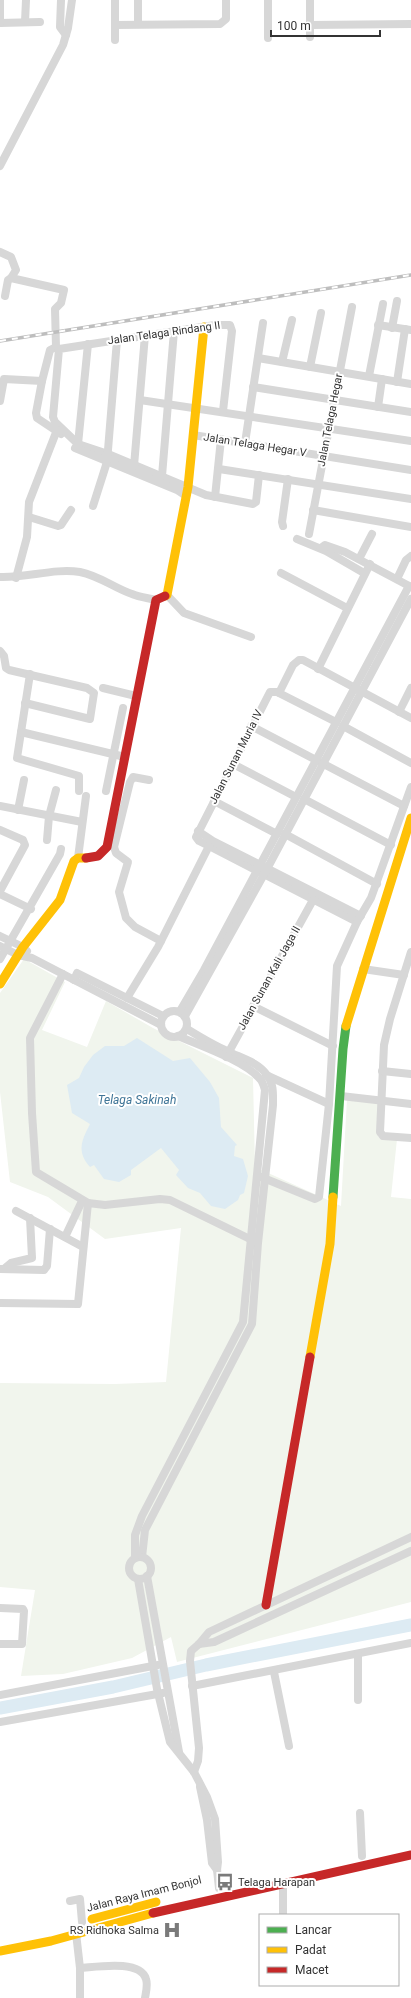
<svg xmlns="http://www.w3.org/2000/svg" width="411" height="1998" viewBox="0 0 411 1998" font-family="Roboto,sans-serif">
	<rect width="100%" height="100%" fill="#fff"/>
	<polygon fill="#f1f5ed" points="24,959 65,982 42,1030 87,1047 106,1001 153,1028 253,1078 255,1167 341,1206 347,1099 381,1103 378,1137 397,1139 391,1197 411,1199 411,1602 177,1662 171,1637 132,1658 63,1674 21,1676 35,1590 0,1587 0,1383 115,1384 166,1382 181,1228 105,1239 48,1197 10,1182 0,1092 0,993"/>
	<path fill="#ddebf3" d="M 137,1038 L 173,1061 L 190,1058 L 210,1082 L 219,1098 L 221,1127 L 237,1145 L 235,1146 L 234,1156 L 243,1159 L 248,1176 L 244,1193 L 240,1195 L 238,1200 L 225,1209 L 211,1206 L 200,1193 L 188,1188 L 176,1175 L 179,1170 L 161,1148 L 131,1170 L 131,1175 L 119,1182 L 104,1179 L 94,1165 L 90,1167 C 76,1151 82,1140 90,1124 L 72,1113 L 67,1085 L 79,1078 L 84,1067 L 93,1055 L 105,1046 L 124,1046 Z"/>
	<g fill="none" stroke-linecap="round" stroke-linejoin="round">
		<polyline stroke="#ddebf3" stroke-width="13" points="0,1708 113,1687 206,1665 411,1625"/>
		<g stroke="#d7d7d7" stroke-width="8">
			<polyline points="61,0 60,27 66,35"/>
			<polyline points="268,0 268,38"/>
			<polyline points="310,0 310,37"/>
			<polyline points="25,22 26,0"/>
			<polyline points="0,23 40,22"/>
			<polyline points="0,23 0,0"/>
			<polyline points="138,24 138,0"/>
			<polyline points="115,25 220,24 226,19 226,0"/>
			<polyline points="310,25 411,24"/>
			<polyline points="115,40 115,0"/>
			<polyline points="0,166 63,45 68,28 72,0"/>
			<polyline points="0,252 11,257 16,270 11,278"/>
			<polyline points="5,296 8,280 11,278 64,290 61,303 55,309 56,347 50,350 42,381 36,413 37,418 61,434"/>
			<polyline points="378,325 411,330"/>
			<polyline points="392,328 397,301"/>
			<polyline points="258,358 411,384"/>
			<polyline points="282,362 292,320"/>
			<polyline points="310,367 321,313"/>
			<polyline points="369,376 383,304"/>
			<polyline points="397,382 405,329"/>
			<polyline points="253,387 411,412"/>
			<polyline points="140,400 411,441"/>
			<polyline points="0,401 4,379 42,381"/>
			<polyline points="378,407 382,379"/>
			<polyline points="223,411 232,331 230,325 215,325 59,349 53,417 55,422 78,444 108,454 206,495 253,504 256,502 259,475"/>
			<polyline points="193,435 411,470"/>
			<polyline points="245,443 263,323"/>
			<polyline points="78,444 88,344"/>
			<polyline points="75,448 177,490 186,496"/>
			<polyline points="134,466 145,335"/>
			<polyline points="219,469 411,499"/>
			<polyline points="162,476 174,331"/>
			<polyline points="215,497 221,439"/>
			<polyline points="93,506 107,462 117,340"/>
			<polyline points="313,510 411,527"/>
			<polyline points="29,517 58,526 61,525 71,510"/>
			<polyline points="283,526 282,522 288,479"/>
			<polyline points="309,534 352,307"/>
			<polyline points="297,539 326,551 364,573"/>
			<polyline points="321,548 325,545 345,552 411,587"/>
			<polyline points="359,559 372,534"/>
			<polyline points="281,573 347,608"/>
			<path d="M 0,577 C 27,578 54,568 80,572 C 100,576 114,588 132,594 C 139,597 148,598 156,600"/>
			<polyline points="16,578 27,537 29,502 57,430"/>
			<polyline points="397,579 406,560 411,556"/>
			<polyline points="167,595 184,613 251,637"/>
			<polyline points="0,651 4,656 6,668 9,670 87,688 94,693 90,719 25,703"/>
			<polyline points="318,669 370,564"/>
			<polyline points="30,674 17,758 79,776 79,791"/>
			<polyline points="103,688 136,696"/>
			<polyline points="279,693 293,665 299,660 303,660 411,718"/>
			<polyline points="399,712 411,688"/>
			<polyline points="336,722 277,692 270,692 196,837 199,841 209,846 357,922"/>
			<polyline points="251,726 404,806"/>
			<polyline points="343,726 411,763"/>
			<polyline points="21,732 125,757"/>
			<polyline points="233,764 296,797"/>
			<polyline points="149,780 133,777 130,782 114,847 116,853 128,862 119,892 126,918 135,927 161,941"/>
			<polyline points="106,791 123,708"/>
			<polyline points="304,799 391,845"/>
			<polyline points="214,801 277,834"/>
			<polyline points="0,806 82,822"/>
			<polyline points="18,810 24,780"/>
			<polyline points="0,830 23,840 25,845 0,891"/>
			<polyline points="198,831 213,841 361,916"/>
			<polyline points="285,834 377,884"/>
			<polyline points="47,840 49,816 56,790"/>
			<polyline points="78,858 86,796"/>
			<polyline points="0,894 31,909"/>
			<polyline points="0,936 23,947 27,951"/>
			<polyline points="0,946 18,955 32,958 161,1025"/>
			<polyline points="411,952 390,1019 384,1045 380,1132 383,1136 411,1138"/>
			<polyline points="0,959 60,854 61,849"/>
			<polyline points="363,969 404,975"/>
			<polyline points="63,974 30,1038 32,1113 36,1172 88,1203 105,1205 160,1199 170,1200 254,1241"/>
			<polyline points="74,980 77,973 163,1016"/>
			<polyline points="127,998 158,947 209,846"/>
			<polyline points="253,1006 333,1046"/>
			<circle cx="174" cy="1024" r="13"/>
			<polyline points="180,1011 204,970 409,586"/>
			<polyline points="185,1016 267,869 411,599"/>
			<polyline points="226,1057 313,900"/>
			<polyline points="382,1071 411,1074"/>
			<polyline points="266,1075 329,1104"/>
			<polyline points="341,1096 411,1104"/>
			<polyline points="261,1177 315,1199 319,1197 329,1104 337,966 357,922 371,898 411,787"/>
			<polyline points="16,1211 83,1247"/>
			<polyline points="65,1237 82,1201"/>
			<polyline points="5,1268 11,1263 32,1258 30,1218"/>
			<polyline points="0,1269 44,1270 47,1266 50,1229"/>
			<polyline points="0,1303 78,1304 88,1203"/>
			<path d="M 142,1557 L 145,1530 L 252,1324 L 258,1243 L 273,1105 C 273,1094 274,1084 267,1075 C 258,1062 241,1058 227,1051 C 213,1045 200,1037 187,1029"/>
			<circle cx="140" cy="1568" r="11"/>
			<path d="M 135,1558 L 135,1535 L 142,1516 L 243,1322 L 265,1090 C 264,1087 263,1082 260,1079 C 245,1061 201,1046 178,1036"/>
			<polyline points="147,1576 179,1752"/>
			<polyline points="138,1579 157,1689 170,1742 194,1772 207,1797 215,1819 218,1862 217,1870 219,1888"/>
			<polyline points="0,1608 23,1609 24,1611 22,1644 0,1644"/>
			<polyline points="199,1644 214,1642 411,1551"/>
			<polyline points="274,1672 289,1746"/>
			<polyline points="192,1686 411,1643"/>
			<polyline points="0,1695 158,1665"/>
			<polyline points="358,1700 358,1654"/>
			<polyline points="0,1722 163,1693"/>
			<polyline points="194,1772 198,1761 199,1748 190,1661 191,1651 199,1644 209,1632 411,1537"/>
			<polyline points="200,1787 207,1820 212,1863 217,1870"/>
			<polyline points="360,1813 362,1856"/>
			<polyline points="283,1883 283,1915"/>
			<polyline points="70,1901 80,1899 82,1922"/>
			<polyline points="76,1933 80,1968 80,1998"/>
			<path d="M 80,1968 C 96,1967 140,1959 146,1979 C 148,1985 146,1992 145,1998"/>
		</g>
		<polyline stroke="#4caf50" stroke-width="9" points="333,1197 343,1049 346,1026"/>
		<g stroke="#ffc107" stroke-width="9">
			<polyline points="165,596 167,595 188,487 204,327"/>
			<polyline points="0,984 23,947 60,900 74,861 78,858 86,858"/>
			<polyline points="346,1026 411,818"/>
			<polyline points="310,1357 330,1244 333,1197"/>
			<polyline points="92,1919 156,1902"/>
			<polyline points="0,1951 51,1941 153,1913"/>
		</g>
		<g stroke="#c62828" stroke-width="9">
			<polyline points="86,858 98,856 107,847 156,600 165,596"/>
			<polyline points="266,1605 310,1357"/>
			<polyline points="153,1913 411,1855"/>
		</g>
		<g stroke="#bebebe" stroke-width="3.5">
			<polyline id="rail" points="0,341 411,275"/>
		</g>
		<use href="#rail" stroke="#fff" stroke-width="2" stroke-dasharray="6" stroke-linecap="butt"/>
	</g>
	<defs>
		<g id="bus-bare" transform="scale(1.38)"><path d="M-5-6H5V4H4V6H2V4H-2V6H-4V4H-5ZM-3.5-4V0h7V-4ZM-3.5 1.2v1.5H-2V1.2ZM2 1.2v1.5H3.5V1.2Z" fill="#7a7a7a" stroke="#fff" stroke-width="2.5" paint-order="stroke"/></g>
		<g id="hospital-bare" transform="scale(1.38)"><path d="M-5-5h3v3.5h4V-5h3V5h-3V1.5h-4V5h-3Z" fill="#7a7a7a" stroke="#fff" stroke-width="2.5" paint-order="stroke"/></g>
	</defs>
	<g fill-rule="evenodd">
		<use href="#bus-bare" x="225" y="1882"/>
		<use href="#hospital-bare" x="172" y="1930"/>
	</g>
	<g text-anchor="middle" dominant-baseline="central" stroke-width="4" stroke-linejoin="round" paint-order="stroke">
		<g font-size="11" fill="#333" stroke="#fff">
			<text transform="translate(164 333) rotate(-8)">Jalan Telaga Rindang II</text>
			<text transform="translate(330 420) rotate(-79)">Jalan Telaga Hegar</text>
			<text transform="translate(255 445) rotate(9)">Jalan Telaga Hegar V</text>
			<text transform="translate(236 757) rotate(-63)">Jalan Sunan Muria IV</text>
			<text transform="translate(269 978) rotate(-61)">Jalan Sunan Kali Jaga II</text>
			<text transform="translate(144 1894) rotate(-14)">Jalan Raya Imam Bonjol</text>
		</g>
		<g font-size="11" fill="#333" stroke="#fff" text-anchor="start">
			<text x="238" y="1882">Telaga Harapan</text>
			<text x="159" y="1930" text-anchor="end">RS Ridhoka Salma</text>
		</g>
		<g font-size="12" font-style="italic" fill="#3f7597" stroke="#fff">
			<text x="137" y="1100">Telaga Sakinah</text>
		</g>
	</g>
	<rect x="259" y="1914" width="140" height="72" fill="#ffffff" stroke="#adadad"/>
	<rect x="267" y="1927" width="20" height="6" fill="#4caf50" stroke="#adadad"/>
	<text x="295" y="1934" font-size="12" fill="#333333">Lancar</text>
	<rect x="267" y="1947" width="20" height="6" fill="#ffc107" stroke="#adadad"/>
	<text x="295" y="1954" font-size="12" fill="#333333">Padat</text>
	<rect x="267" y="1967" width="20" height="6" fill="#c62828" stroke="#adadad"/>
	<text x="295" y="1974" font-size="12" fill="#333333">Macet</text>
	<path d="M271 30v6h109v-6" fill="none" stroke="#333333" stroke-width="2"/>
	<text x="277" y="30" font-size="12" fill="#333333" stroke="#ffffff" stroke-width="3" paint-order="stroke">100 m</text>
</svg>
